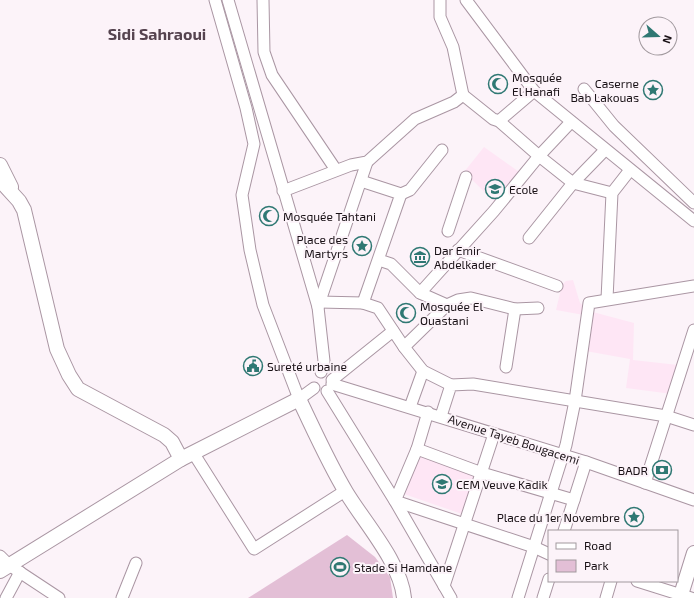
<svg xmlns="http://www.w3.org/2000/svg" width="694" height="598" viewBox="0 0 694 598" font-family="'Exo 2',sans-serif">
	<rect width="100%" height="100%" fill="#fcf3f9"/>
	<g fill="#fee6f5">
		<polygon points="484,147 522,174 496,203 464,172"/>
		<polygon points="573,280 580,303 589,311 634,323 633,360 678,365 672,394 626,388 630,359 580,350 584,315 556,310 562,285 566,281"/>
		<polygon points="419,453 479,474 465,515 404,494"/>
	</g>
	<polygon fill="#e3bfd6" points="347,535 375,557 390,577 393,598 248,598"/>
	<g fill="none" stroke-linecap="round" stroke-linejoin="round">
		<g stroke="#aa96a3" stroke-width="13">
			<g id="minor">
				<polyline points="215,0 246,108 254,144 242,195 250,250 263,305 299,399 314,388"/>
				<polyline points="228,0 318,307 324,361 321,372"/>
				<polyline points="263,0 264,52 272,75 336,170"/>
				<polyline points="466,0 534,91 694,221"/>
				<polyline points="584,89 614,126 694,203"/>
				<polyline points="463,95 493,119 499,121 539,156 573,183 612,193"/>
				<polyline points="499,121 534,91"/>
				<polyline points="361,181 401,194 363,303"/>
				<polyline points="283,191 351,165 367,162 415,119 454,102 463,95 453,47 440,17 440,0"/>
				<polyline points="401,194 410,190 442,150"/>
				<polyline points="448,231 466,177"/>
				<polyline points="529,238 573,183 605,150"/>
				<polyline points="458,250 557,286"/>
				<polyline points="379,260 391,264 420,293 447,305"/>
				<polyline points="420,293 494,211 539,156 571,122"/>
				<polyline points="607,299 612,193 630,170"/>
				<polyline points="319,302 363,303 378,308 404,347 423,371 451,385"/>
				<polyline points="318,307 367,162"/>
				<polyline points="404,347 447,305 458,300 471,298 515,309 538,308"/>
				<polyline points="506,367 515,309"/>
				<polyline points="332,380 393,331"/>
				<polyline points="332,384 586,462 694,500"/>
				<polyline points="327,391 395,501 451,598"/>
				<polyline points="410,407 423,371"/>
				<polyline points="428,412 417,449 395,501 534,547 549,554"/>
				<polyline points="441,416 451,385 473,384 666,416 694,425"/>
				<polyline points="417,449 482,473 574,500"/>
				<polyline points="194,454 254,549 345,491"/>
				<polyline points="645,483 694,330"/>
				<polyline points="564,531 586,462"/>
				<polyline points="0,556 9,565 59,598"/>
				<polyline points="637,581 691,598"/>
				<polyline points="444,586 494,434"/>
				<polyline points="6,598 20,572"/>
				<polyline points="122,598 136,563"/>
				<polyline points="518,598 566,445 575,401 589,303 694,286"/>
				<polyline points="543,598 549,579"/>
				<polyline points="606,598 611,581"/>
			</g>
		</g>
		<g stroke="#aa96a3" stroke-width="16">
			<g id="major">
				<polyline points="0,165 11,187"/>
				<path d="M 0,180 L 19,201 L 24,210 L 57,349 L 69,375 L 78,389 L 164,435 L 172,442 L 181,459 L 299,399 C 314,430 328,462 346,492 C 364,522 401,563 404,598"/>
				<polyline points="0,571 181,459"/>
				<polyline points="680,598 694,553"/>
			</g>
		</g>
		<use href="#minor" stroke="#fff" stroke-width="11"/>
		<use href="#major" stroke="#fff" stroke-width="14"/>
	</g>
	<defs>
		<g id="mosque-ring" transform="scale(1)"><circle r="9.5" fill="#fcf3f9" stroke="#2f7873" stroke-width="1.5"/><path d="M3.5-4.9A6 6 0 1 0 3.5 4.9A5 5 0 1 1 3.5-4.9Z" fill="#2f7873"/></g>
		<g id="sight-ring" transform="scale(1)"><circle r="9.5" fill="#fcf3f9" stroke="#2f7873" stroke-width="1.5"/><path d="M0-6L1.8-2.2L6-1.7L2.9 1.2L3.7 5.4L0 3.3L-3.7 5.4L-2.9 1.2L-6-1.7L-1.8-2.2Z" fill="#2f7873"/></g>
		<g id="school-ring" transform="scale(1)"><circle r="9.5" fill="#fcf3f9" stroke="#2f7873" stroke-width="1.5"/><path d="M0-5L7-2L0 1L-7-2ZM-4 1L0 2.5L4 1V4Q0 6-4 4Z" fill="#2f7873"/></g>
		<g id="museum-ring" transform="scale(1)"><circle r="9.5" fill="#fcf3f9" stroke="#2f7873" stroke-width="1.5"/><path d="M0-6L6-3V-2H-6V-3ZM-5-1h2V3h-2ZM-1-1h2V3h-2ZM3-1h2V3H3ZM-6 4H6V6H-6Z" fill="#2f7873"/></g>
		<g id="civic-ring" transform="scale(1)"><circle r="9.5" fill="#fcf3f9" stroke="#2f7873" stroke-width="1.5"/><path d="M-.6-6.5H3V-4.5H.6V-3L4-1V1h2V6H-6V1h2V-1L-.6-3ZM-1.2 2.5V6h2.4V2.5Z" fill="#2f7873"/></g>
		<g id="bank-ring" transform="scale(1)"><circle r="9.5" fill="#fcf3f9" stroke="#2f7873" stroke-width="1.5"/><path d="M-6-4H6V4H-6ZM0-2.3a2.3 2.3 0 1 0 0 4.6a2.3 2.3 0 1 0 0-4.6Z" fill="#2f7873"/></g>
		<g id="stadium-ring" transform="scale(1)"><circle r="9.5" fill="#fcf3f9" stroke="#2f7873" stroke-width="1.5"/><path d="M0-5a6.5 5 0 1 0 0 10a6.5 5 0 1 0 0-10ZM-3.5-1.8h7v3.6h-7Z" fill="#2f7873"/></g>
	</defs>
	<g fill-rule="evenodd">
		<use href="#mosque-ring" x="498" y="84"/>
		<use href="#sight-ring" x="653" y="90"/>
		<use href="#school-ring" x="495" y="189"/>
		<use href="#mosque-ring" x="269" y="216"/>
		<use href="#sight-ring" x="362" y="246"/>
		<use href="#museum-ring" x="420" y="257"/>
		<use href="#mosque-ring" x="406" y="313"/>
		<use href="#civic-ring" x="253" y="366"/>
		<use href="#bank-ring" x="662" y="470"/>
		<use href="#school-ring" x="442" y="484"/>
		<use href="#sight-ring" x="634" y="517"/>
		<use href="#stadium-ring" x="340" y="567"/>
	</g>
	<g text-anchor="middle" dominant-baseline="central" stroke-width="4" stroke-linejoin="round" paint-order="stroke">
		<g font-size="12" fill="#191116" stroke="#fcf3f9" text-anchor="start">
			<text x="512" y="77">Mosquée<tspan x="512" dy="14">El Hanafi</tspan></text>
			<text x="639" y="83" text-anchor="end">Caserne<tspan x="639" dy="14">Bab Lakouas</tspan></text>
			<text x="509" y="189">Ecole</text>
			<text x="283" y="216">Mosquée Tahtani</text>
			<text x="348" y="239" text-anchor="end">Place des<tspan x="348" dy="14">Martyrs</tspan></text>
			<text x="434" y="250">Dar Emir<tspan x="434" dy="14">Abdelkader</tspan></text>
			<text x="420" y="306">Mosquée El<tspan x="420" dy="14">Ouastani</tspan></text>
			<text x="267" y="366">Sureté urbaine</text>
			<text x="648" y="470" text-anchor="end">BADR</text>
			<text x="456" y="484">CEM Veuve Kadik</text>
			<text x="620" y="517" text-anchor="end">Place du 1er Novembre</text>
			<text x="354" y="567">Stade Si Hamdane</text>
		</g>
		<g font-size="12" fill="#191116" stroke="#fcf3f9">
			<text transform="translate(514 439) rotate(18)">Avenue Tayeb Bougacemi</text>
		</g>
		<g font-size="16" font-weight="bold" fill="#55434f" stroke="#fcf3f9">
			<text x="157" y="33">Sidi Sahraoui</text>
		</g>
	</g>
	<rect x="548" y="530" width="130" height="52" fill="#fcf3f9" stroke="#a1999e"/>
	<rect x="556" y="543" width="20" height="6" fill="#ffffff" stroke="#a1999e"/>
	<text x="584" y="550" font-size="12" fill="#191116">Road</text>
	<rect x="556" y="560" width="20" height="12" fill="#e3bfd6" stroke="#a1999e"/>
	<text x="584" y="570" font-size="12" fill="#191116">Park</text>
	<g transform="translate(658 36) rotate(110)"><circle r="19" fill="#fcf3f9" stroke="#a1999e"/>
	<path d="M0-3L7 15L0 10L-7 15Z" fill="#2f7873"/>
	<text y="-6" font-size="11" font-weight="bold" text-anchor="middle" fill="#191116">N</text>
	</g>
</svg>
